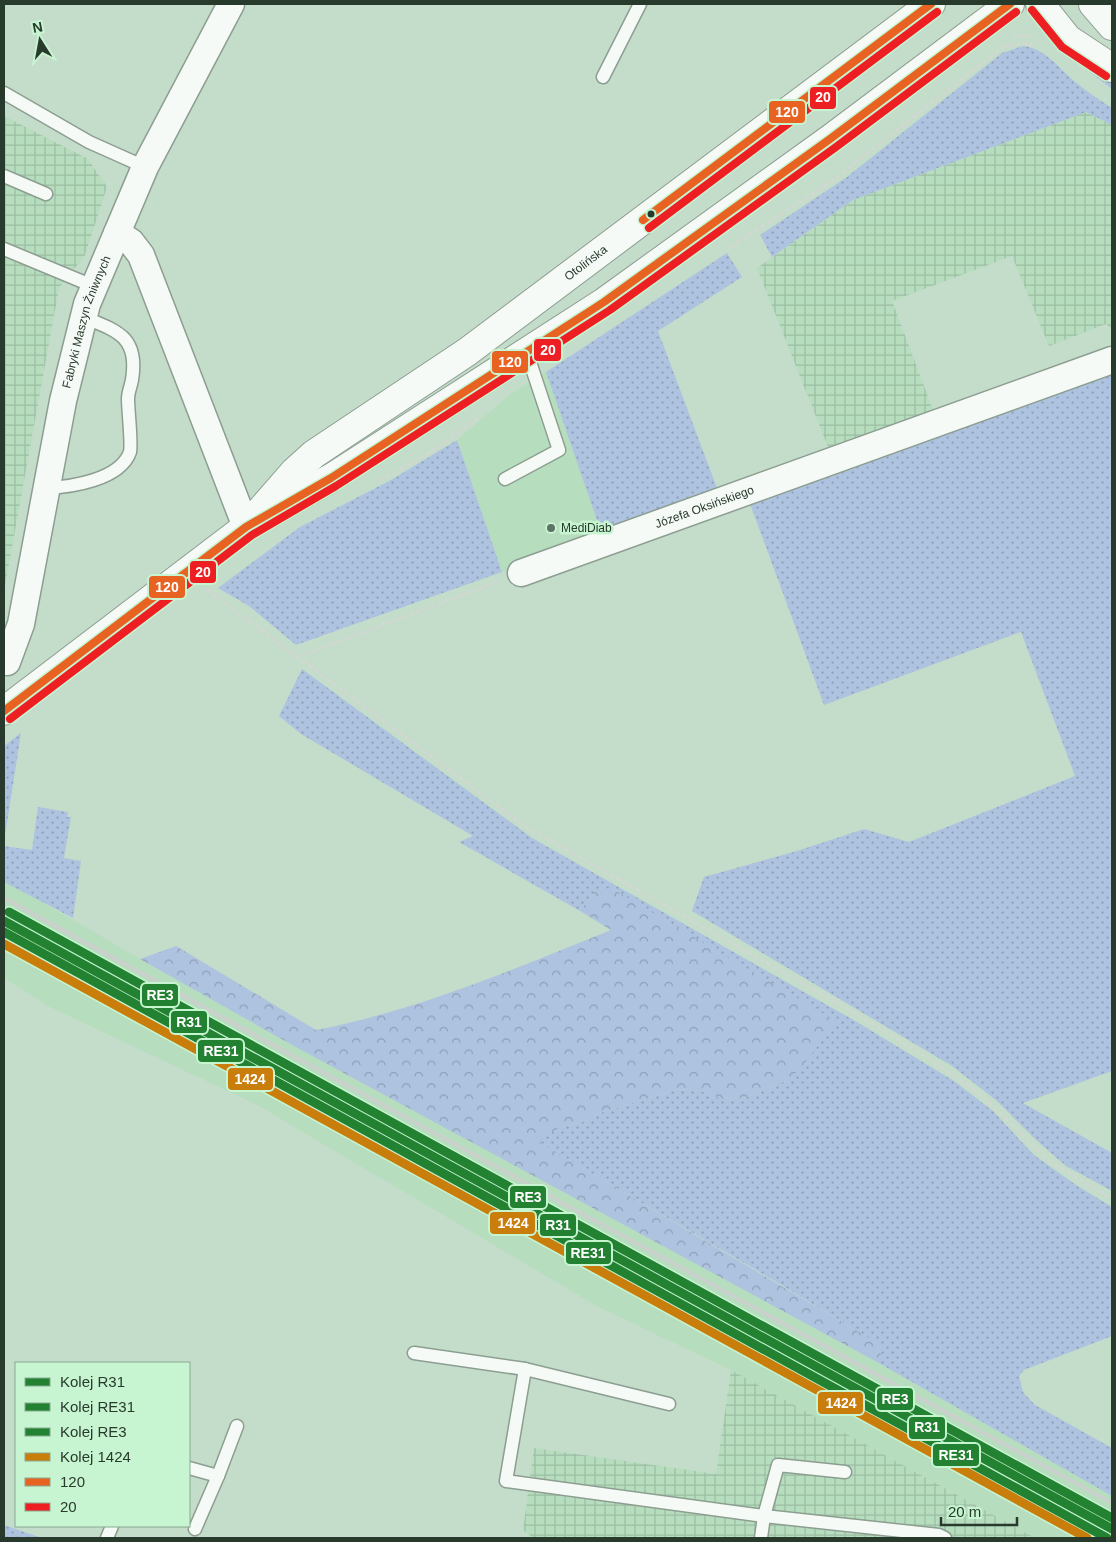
<svg xmlns="http://www.w3.org/2000/svg" width="1116" height="1542" viewBox="0 0 1116 1542" font-family="Helvetica,sans-serif">
	<defs>
		<pattern id="industrial-grid" width="8" height="8" patternUnits="userSpaceOnUse" patternTransform="scale(1.25)"><rect width="8" height="8" fill="#b6ddbe"/><path d="M0 4h8M4 0v8" fill="none" stroke="#9cbea3"/></pattern>
		<pattern id="grass-dots" width="8" height="8" patternUnits="userSpaceOnUse" patternTransform="scale(1.25)"><rect width="8" height="8" fill="#aec3e0"/><path d="M2 2h.1M6 6h.1" fill="none" stroke="#8e9fb6" stroke-width="1.8" stroke-linecap="round"/></pattern>
		<pattern id="forest-crowns" width="20" height="18" patternUnits="userSpaceOnUse" patternTransform="scale(1.25)"><rect width="20" height="18" fill="#aec3e0"/><path d="M2 6a3 3 0 1 1 6 0M12 15a3 3 0 1 1 6 0" fill="none" stroke="#8e9fb6"/></pattern>
	</defs>
	<rect width="100%" height="100%" fill="#c4dcca"/>
	<g fill="#b6ddbe">
		<polygon points="546,372 602,535 502,572 457,440 511,394"/>
		<polygon points="4,880 140,959 490,1146 1112,1488 1112,1538 1035,1538 731,1370 597,1306 259,1106 48,1006 4,978"/>
	</g>
	<g fill="url(#industrial-grid)">
		<polygon points="1086,112 1112,125 1112,329 1106,324 1049,346 1012,256 892,301 933,410 828,447 757,268 853,200"/>
		<polygon points="4,116 88,159 107,187 85,255 59,288 4,591"/>
		<polygon points="731,1370 1035,1538 533,1538 523,1530 534,1448 716,1474"/>
	</g>
	<g fill="url(#grass-dots)">
		<path d="M 1023,46 C 1044,48 1058,67 1074,81 C 1086,91 1099,100 1112,108 L 1112,125 L 1086,112 L 853,200 L 772,257 L 760,235 L 847,177 L 1002,53 Z"/>
		<polygon points="1077,55 1112,80 1112,89 1076,61"/>
		<polygon points="727,253 742,277 658,331 717,488 602,535 546,372"/>
		<polygon points="1112,371 1112,1071 1023,1103 1112,1153 1112,1191 1066,1166 1036,1140 997,1101 952,1066 692,911 704,877 797,851 864,829 909,842 1075,776 1021,632 824,705 749,501"/>
		<polygon points="457,440 502,572 296,645 249,606 218,588 300,527 391,480"/>
		<polygon points="302,669 532,838 857,1022 954,1081 993,1111 1034,1155 1076,1185 1112,1207 1112,1336 1024,1370 1019,1376 1023,1392 1035,1405 1112,1448 1112,1496 877,1362 883,1347 768,1277 538,1142 558,1128 580,1123 603,1112 679,1089 701,1091 722,1099 745,1098 786,1081 596,890 580,911 459,842 473,836 301,734 279,716"/>
		<polygon points="21,733 4,842 4,746"/>
		<polygon points="38,807 68,812 67,817 71,817 64,858 81,861 73,918 4,882 4,846 32,850"/>
		<polygon points="4,1525 42,1538 4,1537"/>
	</g>
	<path fill="url(#forest-crowns)" d="M 611,888 L 836,1021 L 802,1067 L 786,1081 L 745,1098 L 722,1099 L 701,1091 L 679,1089 L 603,1112 L 580,1123 L 558,1128 L 539,1142 L 884,1347 L 877,1362 L 294,1046 L 140,959 L 176,946 L 316,1030 C 419,1010 514,969 611,930 L 580,911 L 596,890 Z"/>
	<g fill="none" stroke-linecap="round" stroke-linejoin="round">
		<g stroke="#8c9e90" stroke-width="15">
			<g id="service">
				<polyline points="603,77 640,4"/>
				<polyline points="4,93 89,142 145,167"/>
				<polyline points="4,176 46,194"/>
				<polyline points="4,249 93,286"/>
				<polyline points="505,479 559,450 527,353"/>
				<path d="M 46,488 C 71,487 120,480 130,452 C 132,444 128,410 128,399 C 128,392 131,386 132,380 C 139,337 118,331 83,317"/>
				<polyline points="414,1353 525,1369 506,1481 764,1516 778,1465 845,1472"/>
				<polyline points="525,1369 669,1404"/>
				<polyline points="189,1468 218,1476 195,1529"/>
				<polyline points="218,1476 237,1426"/>
				<polyline points="107,1538 112,1526"/>
				<polyline points="761,1538 764,1516 939,1535 945,1538"/>
			</g>
		</g>
		<g stroke="#8c9e90" stroke-width="29">
			<g id="minor">
				<polyline points="117,233 131,242 141,255 246,527"/>
				<path id="s1" d="M 521,573 L 1112,360"/>
				<path id="s2" d="M 7,662 L 21,624 L 63,401 L 87,304 L 145,167 L 231,4"/>
			</g>
		</g>
		<g stroke="#8c9e90" stroke-width="30">
			<g id="tertiary">
				<polyline points="1040,4 1068,39 1112,68"/>
				<polyline points="1093,4 1112,26"/>
			</g>
		</g>
		<g stroke="#8c9e90" stroke-width="30">
			<g id="secondary">
				<path id="s3" d="M 260,511 L 294,472 L 314,454 L 467,352 L 931,4"/>
				<polyline points="4,711 246,527 331,478 604,302 830,139 1010,4"/>
			</g>
		</g>
		<g stroke="#d1d8d2" stroke-width="3" stroke-dasharray="5 2.5" stroke-linecap="butt">
			<polyline points="1013,36 1031,36"/>
			<polyline points="729,248 832,181 1003,47 1022,43 1038,46"/>
			<polyline points="380,481 434,450 478,418"/>
			<polyline points="206,589 526,827 855,1013 923,1055 983,1096 1048,1160 1112,1199"/>
			<polyline points="297,657 497,582"/>
		</g>
		<use href="#service" stroke="#f6faf7" stroke-width="12"/>
		<use href="#minor" stroke="#f6faf7" stroke-width="26"/>
		<use href="#tertiary" stroke="#f6faf7" stroke-width="28"/>
		<use href="#secondary" stroke="#f6faf7" stroke-width="28"/>
		<g stroke="#cad1cc" stroke-width="4">
			<polyline points="4,898 1112,1503"/>
			<polyline points="4,941 400,1161"/>
		</g>
		<g stroke="#c7f5d1" stroke-width="11">
			<g id="bus-1">
				<polyline points="643,220 931,4"/>
				<polyline points="4,711 246,527 331,478 604,302 830,139 1010,4"/>
			</g>
		</g>
		<g stroke="#c7f5d1" stroke-width="11">
			<g id="bus-2">
				<polyline points="1032,10 1062,47 1106,76"/>
				<polyline points="649,228 937,12"/>
				<polyline points="10,719 252,535 336,486 610,310 836,147 1016,12"/>
			</g>
		</g>
		<use href="#bus-1" stroke="#e86322" stroke-width="8"/>
		<use href="#bus-2" stroke="#ee1f23" stroke-width="8"/>
		<g stroke="#c7f5d1" stroke-width="12">
			<polyline id="rail-1" points="4,921 1112,1529"/>
		</g>
		<g stroke="#c7f5d1" stroke-width="12">
			<polyline id="rail-2" points="4,932 1107,1538"/>
		</g>
		<g stroke="#c7f5d1" stroke-width="12">
			<polyline id="rail-3" points="9,912 1112,1518"/>
		</g>
		<g stroke="#c7f5d1" stroke-width="12">
			<polyline id="rail-4" points="4,944 1087,1538"/>
		</g>
		<use href="#rail-1" stroke="#238132" stroke-width="9"/>
		<use href="#rail-2" stroke="#238132" stroke-width="9"/>
		<use href="#rail-3" stroke="#238132" stroke-width="9"/>
		<use href="#rail-4" stroke="#c97e0b" stroke-width="9"/>
	</g>
	<circle fill="#283a2c" stroke="#c7f5d1" stroke-width="2" cx="651" cy="214" r="4.5"/>
	<circle fill="#5f7363" stroke="#c7f5d1" stroke-width="2" cx="551" cy="528" r="5"/>
	<g text-anchor="middle" dominant-baseline="central" stroke-width="5" stroke-linejoin="round" paint-order="stroke">
		<g font-size="12" fill="#283a2c" stroke="#c7f5d1">
			<text stroke="none"><textPath href="#s3" startOffset="411">Otolińska</textPath></text>
			<text stroke="none"><textPath href="#s2" startOffset="350">Fabryki Maszyn Żniwnych</textPath></text>
			<text stroke="none"><textPath href="#s1" startOffset="195">Józefa Oksińskiego</textPath></text>
		</g>
		<g font-size="12" fill="#283a2c" stroke="#c7f5d1" text-anchor="start">
			<text x="561" y="528">MediDiab</text>
		</g>
	</g>
	<g stroke="#c7f5d1" stroke-width="2">
		<rect x="809" y="86" width="28" height="24" rx="5" fill="#ee1f23"/>
		<rect x="768" y="100" width="38" height="24" rx="5" fill="#e86322"/>
		<rect x="533" y="338" width="29" height="24" rx="5" fill="#ee1f23"/>
		<rect x="491" y="350" width="38" height="24" rx="5" fill="#e86322"/>
		<rect x="189" y="560" width="28" height="24" rx="5" fill="#ee1f23"/>
		<rect x="148" y="575" width="38" height="24" rx="5" fill="#e86322"/>
		<rect x="141" y="983" width="38" height="24" rx="5" fill="#238132"/>
		<rect x="170" y="1010" width="38" height="24" rx="5" fill="#238132"/>
		<rect x="197" y="1039" width="47" height="24" rx="5" fill="#238132"/>
		<rect x="227" y="1067" width="47" height="24" rx="5" fill="#c97e0b"/>
		<rect x="509" y="1185" width="38" height="24" rx="5" fill="#238132"/>
		<rect x="489" y="1211" width="47" height="24" rx="5" fill="#c97e0b"/>
		<rect x="539" y="1213" width="38" height="24" rx="5" fill="#238132"/>
		<rect x="565" y="1241" width="47" height="24" rx="5" fill="#238132"/>
		<rect x="876" y="1387" width="38" height="24" rx="5" fill="#238132"/>
		<rect x="817" y="1391" width="47" height="24" rx="5" fill="#c97e0b"/>
		<rect x="908" y="1416" width="38" height="24" rx="5" fill="#238132"/>
		<rect x="932" y="1443" width="48" height="24" rx="5" fill="#238132"/>
	</g>
	<g font-size="14" text-anchor="middle" font-weight="bold" fill="#fff">
		<text x="823" y="102">20</text>
		<text x="787" y="117">120</text>
		<text x="548" y="355">20</text>
		<text x="510" y="367">120</text>
		<text x="203" y="577">20</text>
		<text x="167" y="592">120</text>
		<text x="160" y="1000">RE3</text>
		<text x="189" y="1027">R31</text>
		<text x="221" y="1056">RE31</text>
		<text x="250" y="1084">1424</text>
		<text x="528" y="1202">RE3</text>
		<text x="513" y="1228">1424</text>
		<text x="558" y="1230">R31</text>
		<text x="588" y="1258">RE31</text>
		<text x="895" y="1404">RE3</text>
		<text x="841" y="1408">1424</text>
		<text x="927" y="1432">R31</text>
		<text x="956" y="1460">RE31</text>
	</g>
	<rect width="1116" height="1542" fill="none" stroke="#283a2c" stroke-width="10"/>
	<rect x="15" y="1362" width="175" height="165" fill="#c7f5d1" stroke="#87aa8f"/>
	<rect x="25" y="1378" width="25" height="8" fill="#238132" stroke="#87aa8f"/>
	<text x="60" y="1387" font-size="15" fill="#283a2c">Kolej R31</text>
	<rect x="25" y="1403" width="25" height="8" fill="#238132" stroke="#87aa8f"/>
	<text x="60" y="1412" font-size="15" fill="#283a2c">Kolej RE31</text>
	<rect x="25" y="1428" width="25" height="8" fill="#238132" stroke="#87aa8f"/>
	<text x="60" y="1437" font-size="15" fill="#283a2c">Kolej RE3</text>
	<rect x="25" y="1453" width="25" height="8" fill="#c97e0b" stroke="#87aa8f"/>
	<text x="60" y="1462" font-size="15" fill="#283a2c">Kolej 1424</text>
	<rect x="25" y="1478" width="25" height="8" fill="#e86322" stroke="#87aa8f"/>
	<text x="60" y="1487" font-size="15" fill="#283a2c">120</text>
	<rect x="25" y="1503" width="25" height="8" fill="#ee1f23" stroke="#87aa8f"/>
	<text x="60" y="1512" font-size="15" fill="#283a2c">20</text>
	<g transform="translate(40 40) rotate(349)" stroke="#c7f5d1" stroke-width="4" paint-order="stroke">
	<path d="M0-4L9 19L0 12L-9 19Z" fill="#283a2c"/>
	<text y="-8" font-size="14" font-weight="bold" text-anchor="middle" fill="#283a2c">N</text>
	</g>
	<path d="M941 1517v8h76v-8" fill="none" stroke="#283a2c" stroke-width="2.5"/>
	<text x="948" y="1517" font-size="15" fill="#283a2c" stroke="#c7f5d1" stroke-width="4" paint-order="stroke">20 m</text>
</svg>
